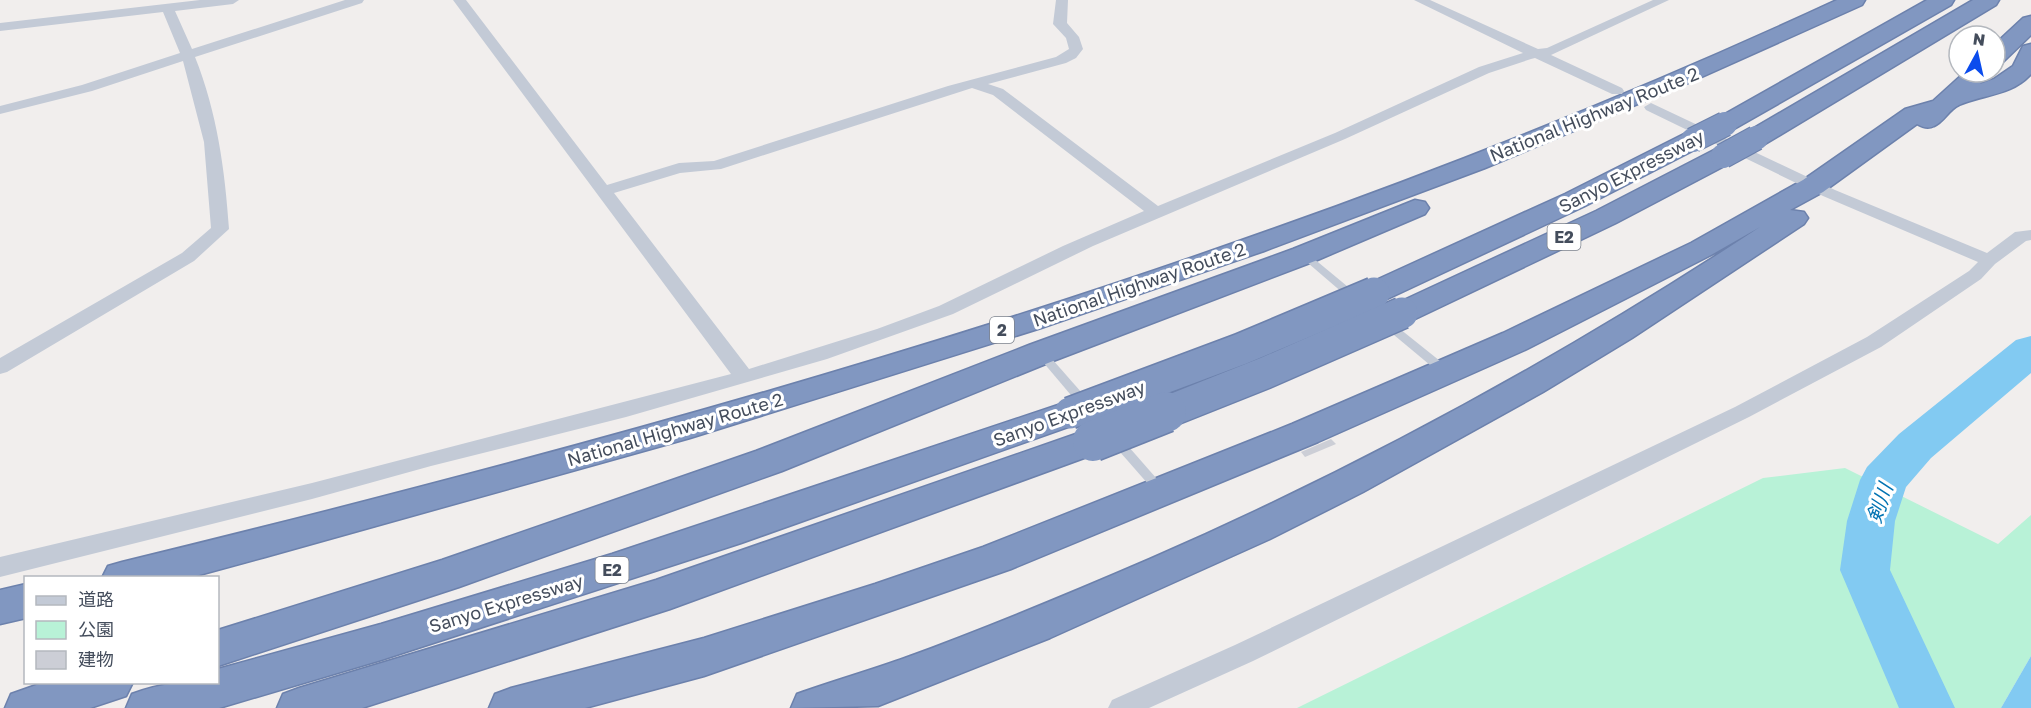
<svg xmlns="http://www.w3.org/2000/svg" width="2031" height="708" viewBox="0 0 2031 708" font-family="'Golos Text','Noto Sans JP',sans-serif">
	<rect width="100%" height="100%" fill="#f1eeed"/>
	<polygon fill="#b8f2d7" points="1845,468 1998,544 2031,515 2031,656 2001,708 1297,708 1763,478"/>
	<polygon fill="#82caf2" points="2031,656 2031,708 2001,708"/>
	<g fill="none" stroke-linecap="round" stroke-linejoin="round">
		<polygon fill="#82caf2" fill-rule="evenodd" points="2031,336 2031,373 1931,458 1906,487 1895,521 1890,570 1955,708 1899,708 1840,570 1847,521 1860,480 1867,467 1899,434 2016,340"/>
	</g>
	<polygon fill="#ccced6" points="1331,439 1336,444 1305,457 1301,452"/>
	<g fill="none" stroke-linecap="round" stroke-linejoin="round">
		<g stroke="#6c81ac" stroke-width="3">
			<g id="highway">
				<path d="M 1837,0 L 1865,0 L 1862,5 L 1695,80 L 1485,168 L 1264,251 L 1041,328 L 690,438 L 265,557 L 188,578 L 102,578 L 108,566 L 122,562 C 706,420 1290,254 1837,0 Z"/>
				<polygon points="1927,0 1954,0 1951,5 1734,129 1725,132 1716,129 1712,124 1716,119"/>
				<polygon points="1973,0 1999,0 1996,5 1765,144 1756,146 1747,144 1743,138 1747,132"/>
				<polygon points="2031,16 2031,35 2003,62 1995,64 1995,44 2023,18"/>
				<path d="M 2031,44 L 2031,74 C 2011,96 1984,94 1959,105 C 1949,109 1944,122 1934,126 C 1928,129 1922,127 1917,124 L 1823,192 L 1790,210 L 1804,212 L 1808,218 L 1804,224 L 1632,338 L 1543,392 L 1363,492 L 1270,539 L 1050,638 L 878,706 L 791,708 L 797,694 C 833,681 869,671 905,658 C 987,628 1069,594 1150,559 C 1363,466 1566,355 1760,227 L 1711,255 L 1527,349 L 1318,442 L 1011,569 L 704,676 L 585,708 L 489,708 L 495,694 L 511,688 L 704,638 L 875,584 L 983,547 L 1292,424 L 1503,333 L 1691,243 L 1803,180 L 1905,109 L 1933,101 L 1965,72 L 1991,72 L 1980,84 L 1994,79 L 2013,66 L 2023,46 Z"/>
				<polygon points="1693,132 1702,134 1706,140 1702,146 1585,206 1385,300 1374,303 1363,300 1358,293 1363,286 1565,194 1684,134"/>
				<polygon points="1723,148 1732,150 1736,156 1732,162 1616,223 1413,320 1402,323 1391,320 1386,313 1391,306 1596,211 1714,150"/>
				<polygon points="1415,200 1425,202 1429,208 1425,214 1315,261 1053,361 782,471 459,587 218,666 218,630 442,560 756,451 1029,345 1293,249"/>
				<path d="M 1070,401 L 1082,404 L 1087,413 L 1082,422 L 741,543 L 381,660 L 219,708 L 126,708 L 132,694 C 164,682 184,682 218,682 L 218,669 L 381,624 L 612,554 Z"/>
				<polygon points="1093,428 1106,432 1111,441 1106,450 670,609 362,708 277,708 283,694 299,688 656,580"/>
				<polygon points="26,584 26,618 0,624 0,590"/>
				<polygon points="45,682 133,682 126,696 90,708 5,708 11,694"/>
			</g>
		</g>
		<g fill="#c3cad6" fill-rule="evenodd">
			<polygon points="1304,252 1307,253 1359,296 1360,298 1359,300 1351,300 1301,257 1299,255 1301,253"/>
			<polygon points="1386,320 1390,321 1450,369 1451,372 1450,375 1442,375 1382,325 1381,323 1382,321"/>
			<polygon points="1041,349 1045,351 1089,401 1091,404 1089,407 1081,407 1037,355 1036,353"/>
			<polygon points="1117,437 1121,438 1164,487 1166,490 1164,493 1160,495 1156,493 1113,444 1111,441 1113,438"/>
		</g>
		<g fill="#c3cad6" fill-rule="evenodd">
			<path d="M 200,0 L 239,0 L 233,4 L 175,11 L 192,49 L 345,0 L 364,0 L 362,3 L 195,57 C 217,112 225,170 229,229 L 194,261 L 7,372 L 0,374 L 0,358 L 182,253 L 211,228 L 204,142 L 183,61 L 92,91 L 0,114 L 0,106 L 82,85 L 180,53 L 163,12 L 0,31 L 0,23 Z"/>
			<path d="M 453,0 L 466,0 L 607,185 L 679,163 L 714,161 L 948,86 L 1056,57 L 1069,49 L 1066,38 L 1053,24 L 1056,0 L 1068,0 L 1067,23 L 1079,37 L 1083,49 L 1076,58 L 1066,63 L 988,84 L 1003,89 L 1158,206 L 1335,133 L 1479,67 L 1523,53 L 1414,0 L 1430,0 L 1538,49 L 1547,48 L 1653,0 L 1669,0 L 1551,55 L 1622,88 L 1624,91 L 1622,94 L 1612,94 L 1535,58 L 1531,59 L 1489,73 L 1345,139 L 1093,246 L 953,314 L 827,359 L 626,417 L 431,466 L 312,499 L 0,577 L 0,557 L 312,483 L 731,374 ZM 972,88 L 993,95 L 1144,211 L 1063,246 L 939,306 L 877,329 L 749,369 L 614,193 L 680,173 L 721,169 Z"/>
			<polygon points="1651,103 1835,190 1987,253 2015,232 2031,230 2031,240 2026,241 1995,264 1981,279 1881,347 1749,417 1253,661 1149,708 1108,708 1112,700 1235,645 1735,407 1867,337 1969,271 1978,262 1823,196 1646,110 1644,107"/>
		</g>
		<use href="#highway" fill="#8197c1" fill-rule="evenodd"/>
		<g stroke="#6c81ac" stroke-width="26" stroke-linecap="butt">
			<g id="highway-bridge-far2">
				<polyline points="1693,140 1725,124"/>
				<polyline points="1723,156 1756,138"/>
			</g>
		</g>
		<g stroke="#6c81ac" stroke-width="34" stroke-linecap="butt">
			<g id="highway-bridge-far1">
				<polyline points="1070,413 1241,349 1374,293"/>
				<polyline points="1162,414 1265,373 1402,313"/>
			</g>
		</g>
		<g stroke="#6c81ac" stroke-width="43" stroke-linecap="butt">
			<polyline id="highway-bridge" points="1093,441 1166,412"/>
		</g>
		<use href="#highway-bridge-far2" stroke="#8197c1" stroke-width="24"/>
		<use href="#highway-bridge-far1" stroke="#8197c1" stroke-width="31"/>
		<use href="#highway-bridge" stroke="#8197c1" stroke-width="40"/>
	</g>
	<g text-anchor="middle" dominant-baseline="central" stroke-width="6" stroke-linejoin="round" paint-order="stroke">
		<g fill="#fff" stroke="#7c828d" stroke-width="1.5">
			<rect x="1547.5" y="224" width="33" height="26" rx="4.5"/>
			<rect x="990" y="317" width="24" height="26" rx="4.5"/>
			<rect x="595.5" y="557" width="33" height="26" rx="4.5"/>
		</g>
		<g font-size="16" font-weight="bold" fill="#444d5c">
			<text x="1564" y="237">E2</text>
			<text x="1002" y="330">2</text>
			<text x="612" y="570">E2</text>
		</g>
		<g font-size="18" fill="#444d5c" stroke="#fff">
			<text transform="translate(1594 114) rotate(-22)">National Highway Route 2</text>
			<text transform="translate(1631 171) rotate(-27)">Sanyo Expressway</text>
			<text transform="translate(1139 284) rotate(-19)">National Highway Route 2</text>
			<text transform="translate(1069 413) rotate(-20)">Sanyo Expressway</text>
			<text transform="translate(675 429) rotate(-16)">National Highway Route 2</text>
			<text transform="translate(506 603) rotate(-17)">Sanyo Expressway</text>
		</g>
		<g font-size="20" font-style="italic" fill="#0273b2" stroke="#fff">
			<text transform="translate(1879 503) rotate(-71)">剣川</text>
		</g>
	</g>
	<rect x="24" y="576" width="195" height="108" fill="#ffffff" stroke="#b4b8be" stroke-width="1.5"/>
	<rect x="36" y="596" width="30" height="9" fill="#c3cad6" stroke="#b4b8be" stroke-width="1.5"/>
	<text x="78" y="606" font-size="18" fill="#444d5c">道路</text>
	<rect x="36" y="621" width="30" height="18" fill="#b8f2d7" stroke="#b4b8be" stroke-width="1.5"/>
	<text x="78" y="636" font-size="18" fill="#444d5c">公園</text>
	<rect x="36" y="651" width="30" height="18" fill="#ccced6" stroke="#b4b8be" stroke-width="1.5"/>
	<text x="78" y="666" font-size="18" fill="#444d5c">建物</text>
	<g transform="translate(1977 54) rotate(8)"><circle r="28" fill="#ffffff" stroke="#b4b8be" stroke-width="1.5"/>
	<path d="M0-4.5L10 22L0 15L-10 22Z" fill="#0b4ced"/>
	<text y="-9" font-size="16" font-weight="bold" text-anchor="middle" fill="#444d5c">N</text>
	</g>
</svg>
